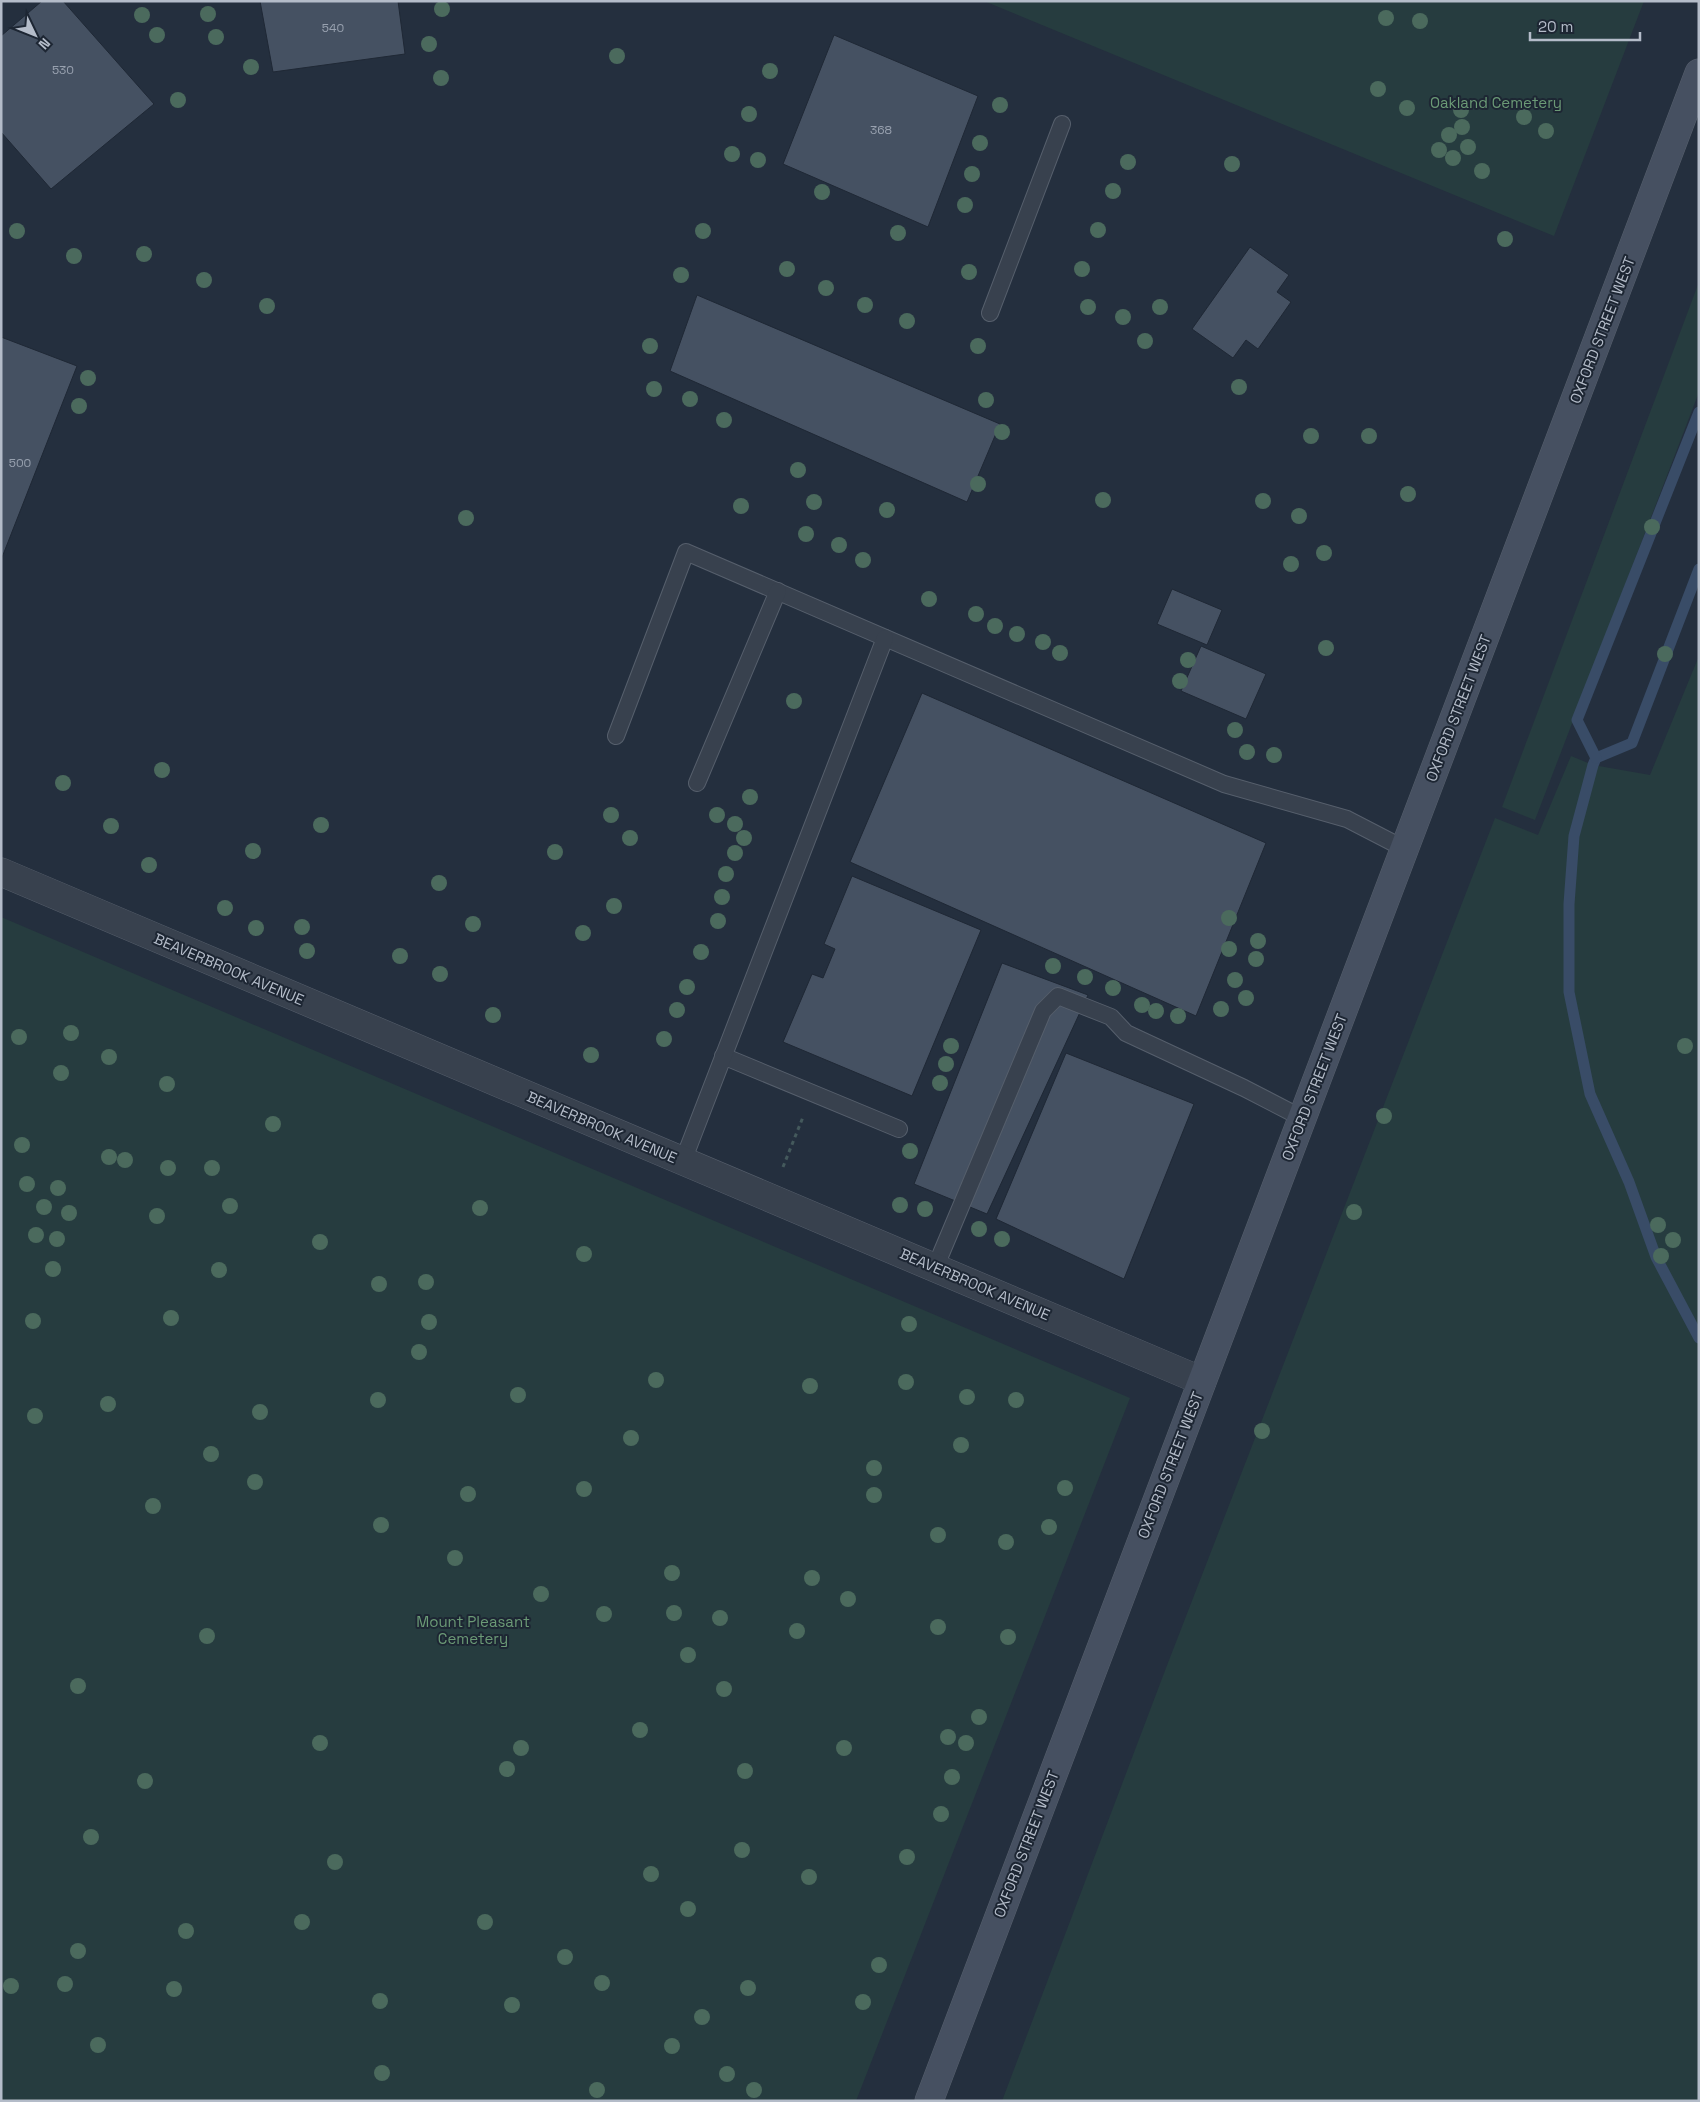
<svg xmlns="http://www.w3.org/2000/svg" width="1700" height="2102" viewBox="0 0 1700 2102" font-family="'Space Grotesk',sans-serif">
	<rect width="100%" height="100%" fill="#242f3e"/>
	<g fill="#263c3f">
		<polygon points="984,1 1644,1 1554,236"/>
		<polygon points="1699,282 1699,392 1535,820 1502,807"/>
		<polygon points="1699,656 1699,2101 1002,2101 1166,1668 1495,818 1538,835 1571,756 1593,765 1650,775"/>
		<polygon points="1,917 1130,1398 856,2101 1,2101"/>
	</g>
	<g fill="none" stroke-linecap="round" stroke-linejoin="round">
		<g stroke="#394c67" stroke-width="11">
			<polyline points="1699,569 1632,743 1596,758 1593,765 1574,836 1569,904 1569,992 1590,1094 1629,1182 1656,1257 1699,1338"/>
			<polyline points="1596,758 1577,720 1699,412"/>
		</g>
	</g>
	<g fill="#455162" stroke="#1f2835">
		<polygon points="42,1 63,1 154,104 51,189 1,132 1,36"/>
		<polygon points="260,1 398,1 405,54 273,72"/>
		<polygon points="834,35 978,96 928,227 783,164"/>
		<polygon points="1250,247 1289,275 1277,292 1291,302 1258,349 1246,340 1233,358 1192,329"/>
		<polygon points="697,295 1000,424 967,502 670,371"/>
		<polygon points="1,337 77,366 1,560"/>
		<polygon points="1172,589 1222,610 1207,645 1157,624"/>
		<polygon points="1201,646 1266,674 1246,719 1181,691"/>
		<polygon points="922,693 1266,843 1196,1016 850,862"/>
		<polygon points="852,876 981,930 912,1096 783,1042 812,974 823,978 835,949 824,944"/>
		<polygon points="1002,963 1088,995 987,1214 914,1184"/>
		<polygon points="1066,1053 1194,1104 1124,1279 996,1219"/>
	</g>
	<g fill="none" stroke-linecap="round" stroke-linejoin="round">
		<g stroke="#565f6c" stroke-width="18">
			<g id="service">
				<polyline points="990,313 1062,124"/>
				<polyline points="616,736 686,552 1224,784 1347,819 1405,849"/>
				<polyline points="697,783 778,591"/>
				<polyline points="723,1056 899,1129"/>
				<polyline points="683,1161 885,638"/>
				<polyline points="935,1268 1043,1011 1058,996 1111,1017 1126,1033 1244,1088 1302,1118"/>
			</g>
		</g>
		<g stroke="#565f6c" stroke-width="29">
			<polyline id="tertiary" points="1,872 1202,1381"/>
		</g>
		<g stroke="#565f6c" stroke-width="29">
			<polyline id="secondary" points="929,2101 1699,73"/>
		</g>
		<polyline stroke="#44595c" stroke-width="3" stroke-dasharray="4 4" stroke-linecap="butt" points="783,1167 803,1117"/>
		<use href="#service" stroke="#38414e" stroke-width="16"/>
		<use href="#tertiary" stroke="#38414e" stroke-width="28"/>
		<use href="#secondary" stroke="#465061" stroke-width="28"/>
	</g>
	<g fill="#4b6a5d">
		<circle cx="442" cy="9" r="8"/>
		<circle cx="208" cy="14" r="8"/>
		<circle cx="142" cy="15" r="8"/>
		<circle cx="1386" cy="18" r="8"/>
		<circle cx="1420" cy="21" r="8"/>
		<circle cx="157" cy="35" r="8"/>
		<circle cx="216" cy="37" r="8"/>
		<circle cx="429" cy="44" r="8"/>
		<circle cx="617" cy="56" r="8"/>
		<circle cx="251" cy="67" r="8"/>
		<circle cx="770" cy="71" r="8"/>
		<circle cx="441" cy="78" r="8"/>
		<circle cx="1378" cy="89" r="8"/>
		<circle cx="178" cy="100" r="8"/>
		<circle cx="1000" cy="105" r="8"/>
		<circle cx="1407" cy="108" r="8"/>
		<circle cx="1461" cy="110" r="8"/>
		<circle cx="749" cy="114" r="8"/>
		<circle cx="1524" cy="117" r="8"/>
		<circle cx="1462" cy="127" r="8"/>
		<circle cx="1546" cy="131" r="8"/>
		<circle cx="1449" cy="135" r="8"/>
		<circle cx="980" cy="143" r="8"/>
		<circle cx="1468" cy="147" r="8"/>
		<circle cx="1439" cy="150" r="8"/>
		<circle cx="732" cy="154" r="8"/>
		<circle cx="1453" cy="158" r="8"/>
		<circle cx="758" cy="160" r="8"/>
		<circle cx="1128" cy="162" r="8"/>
		<circle cx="1232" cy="164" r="8"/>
		<circle cx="1482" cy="171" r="8"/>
		<circle cx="972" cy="174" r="8"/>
		<circle cx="1113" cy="191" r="8"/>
		<circle cx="822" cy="192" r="8"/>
		<circle cx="965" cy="205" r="8"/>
		<circle cx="1098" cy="230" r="8"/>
		<circle cx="17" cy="231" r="8"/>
		<circle cx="703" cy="231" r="8"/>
		<circle cx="898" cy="233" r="8"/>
		<circle cx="1505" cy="239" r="8"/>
		<circle cx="144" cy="254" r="8"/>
		<circle cx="74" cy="256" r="8"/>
		<circle cx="787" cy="269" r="8"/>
		<circle cx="1082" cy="269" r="8"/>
		<circle cx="969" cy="272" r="8"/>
		<circle cx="681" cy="275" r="8"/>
		<circle cx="204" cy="280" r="8"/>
		<circle cx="826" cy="288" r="8"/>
		<circle cx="865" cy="305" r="8"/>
		<circle cx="267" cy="306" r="8"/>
		<circle cx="1088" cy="307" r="8"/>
		<circle cx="1160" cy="307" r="8"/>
		<circle cx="1123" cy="317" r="8"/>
		<circle cx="907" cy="321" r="8"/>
		<circle cx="1145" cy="341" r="8"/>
		<circle cx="650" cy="346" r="8"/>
		<circle cx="978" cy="346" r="8"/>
		<circle cx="88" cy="378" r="8"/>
		<circle cx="1239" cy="387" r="8"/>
		<circle cx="654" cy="389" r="8"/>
		<circle cx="690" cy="399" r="8"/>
		<circle cx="986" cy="400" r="8"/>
		<circle cx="79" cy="406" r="8"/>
		<circle cx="724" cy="420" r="8"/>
		<circle cx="1002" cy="432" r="8"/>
		<circle cx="1311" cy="436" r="8"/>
		<circle cx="1369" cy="436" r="8"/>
		<circle cx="798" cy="470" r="8"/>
		<circle cx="978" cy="484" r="8"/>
		<circle cx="1408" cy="494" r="8"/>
		<circle cx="1103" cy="500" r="8"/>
		<circle cx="1263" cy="501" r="8"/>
		<circle cx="814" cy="502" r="8"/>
		<circle cx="741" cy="506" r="8"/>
		<circle cx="887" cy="510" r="8"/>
		<circle cx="1299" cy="516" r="8"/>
		<circle cx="466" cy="518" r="8"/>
		<circle cx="1652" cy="527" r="8"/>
		<circle cx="806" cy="534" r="8"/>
		<circle cx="839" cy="545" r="8"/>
		<circle cx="1324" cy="553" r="8"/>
		<circle cx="863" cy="560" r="8"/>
		<circle cx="1291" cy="564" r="8"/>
		<circle cx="929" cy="599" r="8"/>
		<circle cx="976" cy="614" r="8"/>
		<circle cx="995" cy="626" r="8"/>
		<circle cx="1017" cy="634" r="8"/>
		<circle cx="1043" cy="642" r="8"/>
		<circle cx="1326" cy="648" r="8"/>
		<circle cx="1060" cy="653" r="8"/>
		<circle cx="1665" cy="654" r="8"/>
		<circle cx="1188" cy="660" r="8"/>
		<circle cx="1180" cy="681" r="8"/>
		<circle cx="794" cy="701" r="8"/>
		<circle cx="1235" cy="730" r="8"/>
		<circle cx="1247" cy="752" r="8"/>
		<circle cx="1274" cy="755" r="8"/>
		<circle cx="162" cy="770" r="8"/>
		<circle cx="63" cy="783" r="8"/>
		<circle cx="750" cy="797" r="8"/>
		<circle cx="611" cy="815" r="8"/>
		<circle cx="717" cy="815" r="8"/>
		<circle cx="735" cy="824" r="8"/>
		<circle cx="321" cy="825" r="8"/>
		<circle cx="111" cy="826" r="8"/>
		<circle cx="630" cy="838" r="8"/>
		<circle cx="744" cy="838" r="8"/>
		<circle cx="253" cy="851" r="8"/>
		<circle cx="555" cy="852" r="8"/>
		<circle cx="735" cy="853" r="8"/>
		<circle cx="149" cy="865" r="8"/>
		<circle cx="726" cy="874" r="8"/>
		<circle cx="439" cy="883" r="8"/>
		<circle cx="722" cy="897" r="8"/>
		<circle cx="614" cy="906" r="8"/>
		<circle cx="225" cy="908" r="8"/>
		<circle cx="1229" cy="918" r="8"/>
		<circle cx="718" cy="921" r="8"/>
		<circle cx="473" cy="924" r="8"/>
		<circle cx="302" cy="927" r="8"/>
		<circle cx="256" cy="928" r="8"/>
		<circle cx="583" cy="933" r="8"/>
		<circle cx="1258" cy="941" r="8"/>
		<circle cx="1229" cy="949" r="8"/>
		<circle cx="307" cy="951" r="8"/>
		<circle cx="701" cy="952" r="8"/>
		<circle cx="400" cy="956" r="8"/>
		<circle cx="1256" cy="959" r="8"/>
		<circle cx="1053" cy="966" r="8"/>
		<circle cx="440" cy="974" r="8"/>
		<circle cx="1085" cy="977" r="8"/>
		<circle cx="1235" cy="980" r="8"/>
		<circle cx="687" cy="987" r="8"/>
		<circle cx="1113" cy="988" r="8"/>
		<circle cx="1246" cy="998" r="8"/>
		<circle cx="1142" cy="1005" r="8"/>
		<circle cx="1221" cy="1009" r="8"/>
		<circle cx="677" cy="1010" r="8"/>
		<circle cx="1156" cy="1011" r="8"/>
		<circle cx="493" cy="1015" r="8"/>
		<circle cx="1178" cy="1016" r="8"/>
		<circle cx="71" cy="1033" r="8"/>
		<circle cx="19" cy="1037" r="8"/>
		<circle cx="664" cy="1039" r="8"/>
		<circle cx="951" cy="1046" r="8"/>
		<circle cx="1685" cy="1046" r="8"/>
		<circle cx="591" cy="1055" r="8"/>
		<circle cx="109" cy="1057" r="8"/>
		<circle cx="946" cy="1064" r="8"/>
		<circle cx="61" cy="1073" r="8"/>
		<circle cx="940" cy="1083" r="8"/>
		<circle cx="167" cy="1084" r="8"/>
		<circle cx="1384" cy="1116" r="8"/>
		<circle cx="273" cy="1124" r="8"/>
		<circle cx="22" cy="1145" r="8"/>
		<circle cx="910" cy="1151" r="8"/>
		<circle cx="109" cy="1157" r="8"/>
		<circle cx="125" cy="1160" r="8"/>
		<circle cx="168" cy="1168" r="8"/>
		<circle cx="212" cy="1168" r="8"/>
		<circle cx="27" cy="1184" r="8"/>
		<circle cx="58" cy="1188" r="8"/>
		<circle cx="900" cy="1205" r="8"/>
		<circle cx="230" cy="1206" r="8"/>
		<circle cx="44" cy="1207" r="8"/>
		<circle cx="480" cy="1208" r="8"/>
		<circle cx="925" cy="1209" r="8"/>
		<circle cx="1354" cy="1212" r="8"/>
		<circle cx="69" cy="1213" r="8"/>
		<circle cx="157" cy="1216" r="8"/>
		<circle cx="1658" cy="1225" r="8"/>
		<circle cx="979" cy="1229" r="8"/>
		<circle cx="36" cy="1235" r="8"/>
		<circle cx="57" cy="1239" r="8"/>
		<circle cx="1002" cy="1239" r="8"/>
		<circle cx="1673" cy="1240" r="8"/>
		<circle cx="320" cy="1242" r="8"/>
		<circle cx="584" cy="1254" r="8"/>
		<circle cx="1661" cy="1256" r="8"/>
		<circle cx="53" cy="1269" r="8"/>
		<circle cx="219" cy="1270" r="8"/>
		<circle cx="426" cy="1282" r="8"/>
		<circle cx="379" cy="1284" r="8"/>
		<circle cx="171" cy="1318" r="8"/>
		<circle cx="33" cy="1321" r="8"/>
		<circle cx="429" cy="1322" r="8"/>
		<circle cx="909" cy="1324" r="8"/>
		<circle cx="419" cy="1352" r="8"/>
		<circle cx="656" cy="1380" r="8"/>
		<circle cx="906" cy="1382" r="8"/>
		<circle cx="810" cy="1386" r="8"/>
		<circle cx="518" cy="1395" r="8"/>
		<circle cx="967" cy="1397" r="8"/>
		<circle cx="378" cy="1400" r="8"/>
		<circle cx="1016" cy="1400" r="8"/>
		<circle cx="108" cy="1404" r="8"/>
		<circle cx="260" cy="1412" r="8"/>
		<circle cx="35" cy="1416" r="8"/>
		<circle cx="1262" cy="1431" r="8"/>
		<circle cx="631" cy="1438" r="8"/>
		<circle cx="961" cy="1445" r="8"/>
		<circle cx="211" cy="1454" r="8"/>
		<circle cx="874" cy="1468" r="8"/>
		<circle cx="255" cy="1482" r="8"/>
		<circle cx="1065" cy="1488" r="8"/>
		<circle cx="584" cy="1489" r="8"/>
		<circle cx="468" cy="1494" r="8"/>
		<circle cx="874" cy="1495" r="8"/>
		<circle cx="153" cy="1506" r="8"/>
		<circle cx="381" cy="1525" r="8"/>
		<circle cx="1049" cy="1527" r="8"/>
		<circle cx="938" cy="1535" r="8"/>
		<circle cx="1006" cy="1542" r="8"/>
		<circle cx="455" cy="1558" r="8"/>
		<circle cx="672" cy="1573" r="8"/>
		<circle cx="812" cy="1578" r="8"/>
		<circle cx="541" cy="1594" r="8"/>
		<circle cx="848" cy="1599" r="8"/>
		<circle cx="674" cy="1613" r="8"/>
		<circle cx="604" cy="1614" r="8"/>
		<circle cx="720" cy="1618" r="8"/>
		<circle cx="938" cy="1627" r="8"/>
		<circle cx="797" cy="1631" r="8"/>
		<circle cx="207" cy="1636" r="8"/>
		<circle cx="1008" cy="1637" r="8"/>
		<circle cx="688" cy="1655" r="8"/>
		<circle cx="78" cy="1686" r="8"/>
		<circle cx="724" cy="1689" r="8"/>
		<circle cx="979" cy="1717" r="8"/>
		<circle cx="640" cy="1730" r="8"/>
		<circle cx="948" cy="1737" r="8"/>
		<circle cx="320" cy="1743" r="8"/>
		<circle cx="966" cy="1743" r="8"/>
		<circle cx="521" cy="1748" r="8"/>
		<circle cx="844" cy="1748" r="8"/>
		<circle cx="507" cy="1769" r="8"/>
		<circle cx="745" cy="1771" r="8"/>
		<circle cx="952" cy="1777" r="8"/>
		<circle cx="145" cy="1781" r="8"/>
		<circle cx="941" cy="1814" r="8"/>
		<circle cx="91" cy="1837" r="8"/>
		<circle cx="742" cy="1850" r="8"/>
		<circle cx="907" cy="1857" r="8"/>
		<circle cx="335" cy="1862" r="8"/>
		<circle cx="651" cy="1874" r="8"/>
		<circle cx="809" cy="1877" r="8"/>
		<circle cx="688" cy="1909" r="8"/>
		<circle cx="302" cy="1922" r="8"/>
		<circle cx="485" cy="1922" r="8"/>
		<circle cx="186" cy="1931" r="8"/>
		<circle cx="78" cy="1951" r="8"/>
		<circle cx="565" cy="1957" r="8"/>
		<circle cx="879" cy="1965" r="8"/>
		<circle cx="602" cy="1983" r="8"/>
		<circle cx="65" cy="1984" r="8"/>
		<circle cx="11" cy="1986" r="8"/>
		<circle cx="748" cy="1988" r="8"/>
		<circle cx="174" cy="1989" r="8"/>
		<circle cx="380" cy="2001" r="8"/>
		<circle cx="863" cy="2002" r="8"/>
		<circle cx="512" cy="2005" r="8"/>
		<circle cx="702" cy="2017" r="8"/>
		<circle cx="98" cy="2045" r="8"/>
		<circle cx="672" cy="2046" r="8"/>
		<circle cx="382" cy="2073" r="8"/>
		<circle cx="727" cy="2074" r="8"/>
		<circle cx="597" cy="2090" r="8"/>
		<circle cx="754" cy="2090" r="8"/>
	</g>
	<g text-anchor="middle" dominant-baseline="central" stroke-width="4" stroke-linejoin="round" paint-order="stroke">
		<g font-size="12" fill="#98a1af">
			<text x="333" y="28">540</text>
			<text x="63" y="70">530</text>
			<text x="881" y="130">368</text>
			<text x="20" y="463">500</text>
		</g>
		<g font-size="15" fill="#6b9a76" stroke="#1d2633">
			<text x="1496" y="102">Oakland Cemetery</text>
			<text x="473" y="1621">Mount Pleasant<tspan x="473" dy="17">Cemetery</tspan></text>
		</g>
		<g font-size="15" fill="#b4bcc9" stroke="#1d2633">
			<text transform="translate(1602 330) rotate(-69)">OXFORD STREET WEST</text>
			<text transform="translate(1458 708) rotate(-69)">OXFORD STREET WEST</text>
			<text transform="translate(229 969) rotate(23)">BEAVERBROOK AVENUE</text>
			<text transform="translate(1314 1087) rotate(-69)">OXFORD STREET WEST</text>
			<text transform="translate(602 1127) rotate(23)">BEAVERBROOK AVENUE</text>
			<text transform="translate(975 1284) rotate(23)">BEAVERBROOK AVENUE</text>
			<text transform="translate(1170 1465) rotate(-69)">OXFORD STREET WEST</text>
			<text transform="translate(1026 1844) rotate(-69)">OXFORD STREET WEST</text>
		</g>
	</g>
	<rect width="1700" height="2102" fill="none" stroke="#b4bcc9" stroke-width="5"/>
	<g transform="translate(35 35) rotate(133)" stroke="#1d2633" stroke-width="4" paint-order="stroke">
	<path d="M0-4L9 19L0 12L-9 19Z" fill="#b4bcc9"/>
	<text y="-8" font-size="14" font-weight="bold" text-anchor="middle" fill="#b4bcc9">N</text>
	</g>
	<path d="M1530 32v8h110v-8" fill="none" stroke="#b4bcc9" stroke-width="2.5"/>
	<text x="1538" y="32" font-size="15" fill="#b4bcc9" stroke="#1d2633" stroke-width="4" paint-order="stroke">20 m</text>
</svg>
